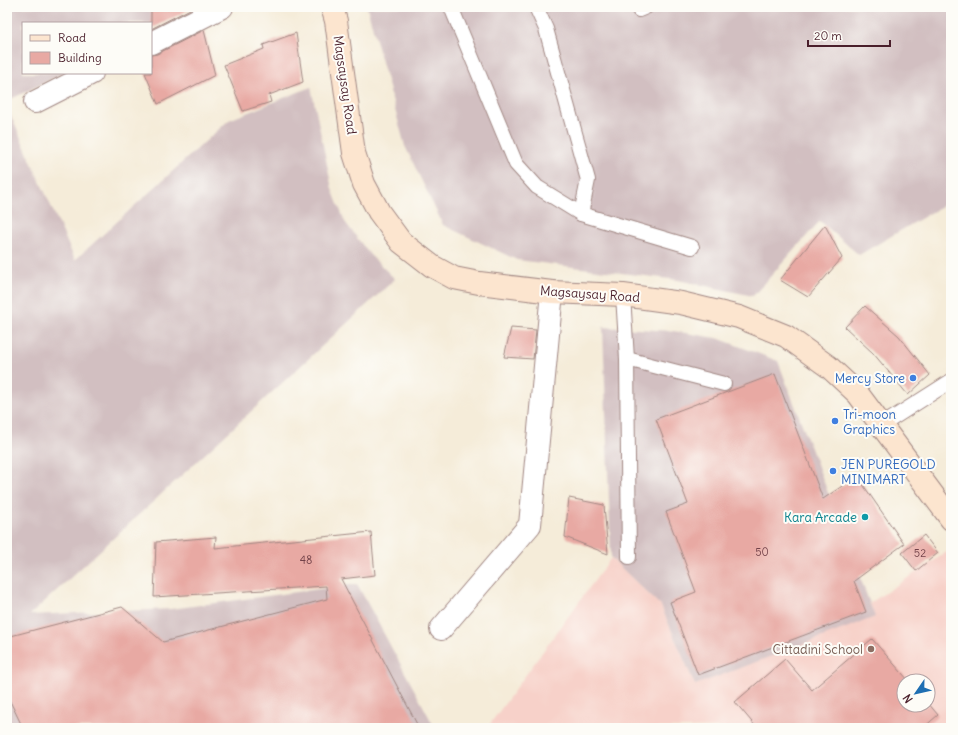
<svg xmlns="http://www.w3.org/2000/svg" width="958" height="735" viewBox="0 0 958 735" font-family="Delius,sans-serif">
	<rect width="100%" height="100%" fill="#fdfcf7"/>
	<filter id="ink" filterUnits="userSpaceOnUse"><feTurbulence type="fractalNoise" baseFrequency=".025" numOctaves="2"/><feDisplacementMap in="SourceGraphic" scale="8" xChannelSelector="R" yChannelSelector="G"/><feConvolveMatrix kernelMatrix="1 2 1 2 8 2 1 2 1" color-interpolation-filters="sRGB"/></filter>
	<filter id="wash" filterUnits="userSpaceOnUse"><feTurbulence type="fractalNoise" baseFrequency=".012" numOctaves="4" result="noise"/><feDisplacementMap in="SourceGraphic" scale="16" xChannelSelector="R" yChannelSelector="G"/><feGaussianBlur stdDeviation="0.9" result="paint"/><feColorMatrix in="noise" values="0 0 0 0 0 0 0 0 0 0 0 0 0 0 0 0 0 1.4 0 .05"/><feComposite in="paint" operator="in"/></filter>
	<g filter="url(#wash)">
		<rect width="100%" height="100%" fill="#f5ecd9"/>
		<path fill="#f7d1c9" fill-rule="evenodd" d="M 947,552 L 951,558 L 951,728 L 487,728 L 611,558 L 661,606 L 695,685 L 874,616 L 870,603 ZM 904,681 L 928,681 L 928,705 L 904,705 Z"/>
		<g fill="#d2bfc1">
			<polygon points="7,7 194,7 151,29 151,23 23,23 23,73 63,73 7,101"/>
			<polygon points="367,7 951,7 951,201 859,255 820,221 753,296 678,280 517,260 443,225 405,146"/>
			<polygon points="311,87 332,189 345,222 370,255 395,279 30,615 171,609 357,584 435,728 7,728 7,107 75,260 229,120"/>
			<polygon points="603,327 673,331 717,338 778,361 875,617 695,685 661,606 611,558"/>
		</g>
		<g id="blocks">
			<g fill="#e8a9a3">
				<polygon points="151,7 194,7 151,29"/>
				<polygon points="204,30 215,75 158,104 145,73 151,73 151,55 157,54"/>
				<polygon points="296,33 303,82 269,95 271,102 243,111 224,65 264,49 263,45"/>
				<polygon points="825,225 842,258 808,297 780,280"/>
				<polygon points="865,306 899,336 930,375 908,395 873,353 845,327"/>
				<polygon points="511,328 536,330 533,359 504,357"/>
				<polygon points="775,374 823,499 857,476 904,544 854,581 866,612 698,675 670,602 696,592 666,512 688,504 656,419"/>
				<polygon points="569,498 604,505 608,554 565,537"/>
				<polygon points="371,532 375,575 341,579 419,728 23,728 7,695 7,637 122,607 163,642 327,599 326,586 154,597 156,542 216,537 215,548"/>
				<polygon points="924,535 938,553 916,571 902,553"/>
				<polygon points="872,639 909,681 904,681 904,705 928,705 928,703 938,715 923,728 757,728 735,702 785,659 812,690"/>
			</g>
		</g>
	</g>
	<g filter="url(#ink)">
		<use href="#blocks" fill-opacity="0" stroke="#a08682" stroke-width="1"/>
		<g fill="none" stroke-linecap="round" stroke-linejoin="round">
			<g stroke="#a08682" stroke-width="16">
				<g id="service">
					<polyline points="451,7 516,164 537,187 581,214 692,247"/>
					<polyline points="536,7 546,29 588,180 581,214"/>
					<polyline points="639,10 646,7"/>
					<polyline points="623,295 627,359 629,557"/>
					<polyline points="627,359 724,384"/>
					<polyline points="882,425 951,381"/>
				</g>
			</g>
			<g stroke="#a08682" stroke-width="24">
				<g id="minor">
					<polyline points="151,43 222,7"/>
					<polyline points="35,102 92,73"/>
					<polyline points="441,629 530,525 552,292"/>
				</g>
			</g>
			<g stroke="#a08682" stroke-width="24">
				<polyline id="secondary" points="332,7 336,21 354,153 364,184 379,212 401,242 432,266 454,278 479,283 552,292 623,295 681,303 739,317 786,336 829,367 858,394 951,519"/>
			</g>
			<use href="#service" stroke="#fff" stroke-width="14"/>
			<use href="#minor" stroke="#fff" stroke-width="22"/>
			<use href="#secondary" stroke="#fce5cf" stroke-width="22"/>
		</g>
	</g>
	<g fill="#3f7fe0" stroke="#fdfcf7" stroke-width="1.5">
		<circle cx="913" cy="378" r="4"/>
		<circle cx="835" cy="421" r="4"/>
		<circle cx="833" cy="471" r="4"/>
	</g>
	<circle fill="#0f9aa8" stroke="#fdfcf7" stroke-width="1.5" cx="865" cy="517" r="4"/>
	<circle fill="#8d6e63" stroke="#fdfcf7" stroke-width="1.5" cx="871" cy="649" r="4"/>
	<g text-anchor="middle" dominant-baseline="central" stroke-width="4" stroke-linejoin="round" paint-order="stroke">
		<g font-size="11" fill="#724249">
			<text x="762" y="552">50</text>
			<text x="920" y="553">52</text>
			<text x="306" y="560">48</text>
		</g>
		<g font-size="13" fill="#4a1f2b" stroke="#fdfcf7">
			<text transform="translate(345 85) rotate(82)">Magsaysay Road</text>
			<text transform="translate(590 294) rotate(4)">Magsaysay Road</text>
		</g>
		<g font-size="13" fill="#366cbe" stroke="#fdfcf7" text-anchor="start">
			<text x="905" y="378" text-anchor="end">Mercy Store</text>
			<text x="843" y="414">Tri-moon<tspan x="843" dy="15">Graphics</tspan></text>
			<text x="841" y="464">JEN PUREGOLD<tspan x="841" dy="15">MINIMART</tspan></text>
		</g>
		<g font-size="13" fill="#0d838f" stroke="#fdfcf7" text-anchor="end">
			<text x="857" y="517">Kara Arcade</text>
		</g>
		<g font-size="13" fill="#785e54" stroke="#fdfcf7" text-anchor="end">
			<text x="863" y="649">Cittadini School</text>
		</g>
	</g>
	<rect width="958" height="735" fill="none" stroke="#fdfcf7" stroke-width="24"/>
	<rect x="22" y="22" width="130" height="52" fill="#fdfcf7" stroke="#b5a4a5"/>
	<rect x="30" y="35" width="20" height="6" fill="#fce5cf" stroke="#b5a4a5"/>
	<text x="58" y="42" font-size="12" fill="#4a1f2b">Road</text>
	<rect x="30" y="52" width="20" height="12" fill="#e8a9a3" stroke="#b5a4a5"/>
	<text x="58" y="62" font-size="12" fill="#4a1f2b">Building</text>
	<g transform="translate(916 693) rotate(236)"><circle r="19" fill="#fdfcf7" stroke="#b5a4a5"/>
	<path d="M0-3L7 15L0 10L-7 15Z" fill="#1f6fb2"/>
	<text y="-6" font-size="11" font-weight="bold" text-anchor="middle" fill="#4a1f2b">N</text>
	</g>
	<path d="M808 40v6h82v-6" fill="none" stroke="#4a1f2b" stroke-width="2"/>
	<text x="814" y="40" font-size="12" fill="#4a1f2b" stroke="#fdfcf7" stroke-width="3" paint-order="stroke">20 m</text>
</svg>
